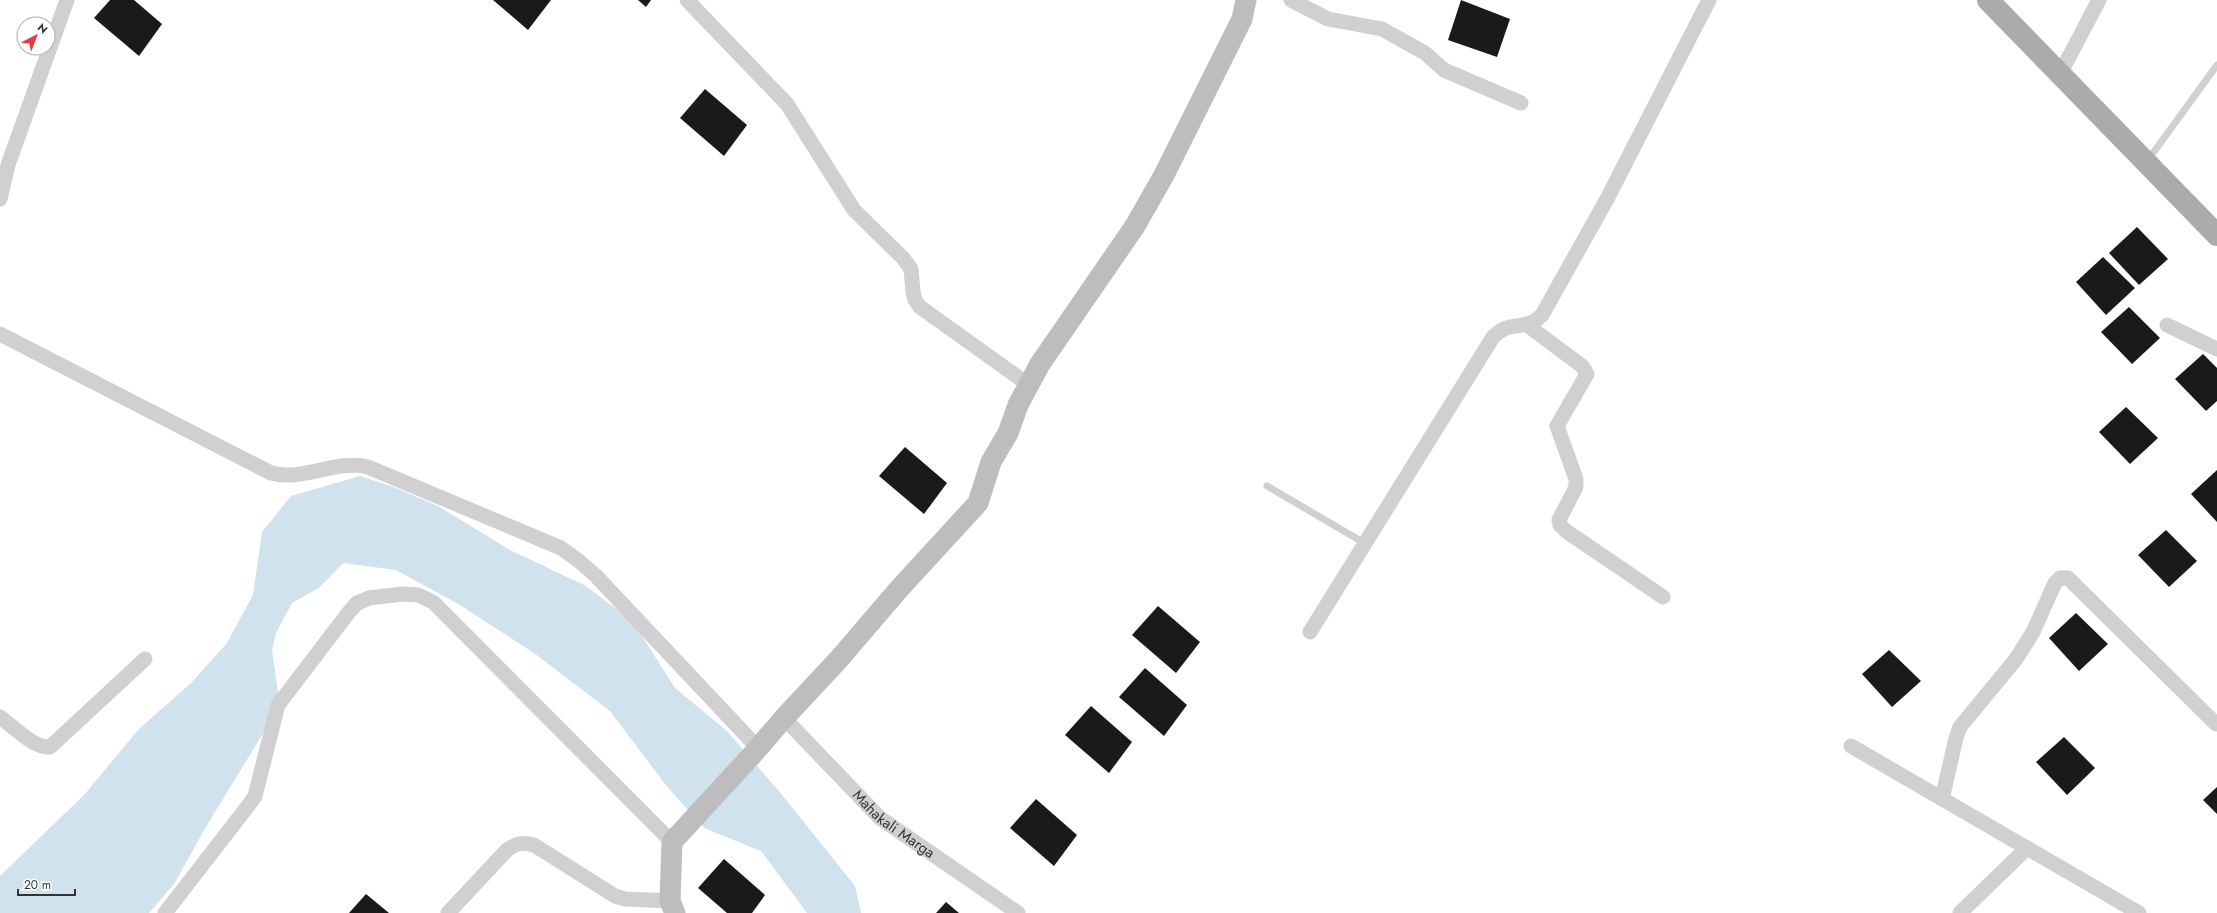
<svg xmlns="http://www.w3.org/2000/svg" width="2217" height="913" viewBox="0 0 2217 913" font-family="Jost,sans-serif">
	<rect width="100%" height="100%" fill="#fff"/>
	<polygon fill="#cfe2ee" points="360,476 391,486 438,506 510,550 586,586 633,622 675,688 727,731 783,796 855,886 861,913 807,913 761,851 704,828 665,784 610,711 534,653 460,605 396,570 343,563 319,588 292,603 276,633 272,650 278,693 264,732 207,825 174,884 149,913 0,913 0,876 84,795 139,729 191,683 227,643 253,595 262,532 291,496"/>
	<g fill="#1a1a1a">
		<polygon points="110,0 134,0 162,24 139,56 94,18"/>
		<polygon points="493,0 551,0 528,30"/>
		<polygon points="638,0 651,0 646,7"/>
		<polygon points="1461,0 1510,19 1497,57 1448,40"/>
		<polygon points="705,89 747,125 724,156 680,118"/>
		<polygon points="2137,227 2168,259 2139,285 2109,253"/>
		<polygon points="2103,257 2135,288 2106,315 2076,282"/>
		<polygon points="2129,307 2160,338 2132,364 2101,332"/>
		<polygon points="2203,354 2217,368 2217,401 2206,411 2175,379"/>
		<polygon points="2126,407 2158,438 2130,464 2099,432"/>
		<polygon points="905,447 947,483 924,514 879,476"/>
		<polygon points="2217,470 2217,522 2191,494"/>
		<polygon points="2166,530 2197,561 2169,587 2138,555"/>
		<polygon points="1158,606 1200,642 1176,673 1132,635"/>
		<polygon points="2076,613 2108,644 2079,671 2049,638"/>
		<polygon points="1889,650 1921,681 1892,707 1862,674"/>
		<polygon points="1145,668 1187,705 1164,736 1119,697"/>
		<polygon points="1091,706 1132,742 1109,773 1065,735"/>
		<polygon points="2064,737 2095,768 2067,795 2036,762"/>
		<polygon points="2217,787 2217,814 2203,800"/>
		<polygon points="1036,799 1077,835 1054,866 1010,828"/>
		<polygon points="724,859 765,895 752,913 727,913 698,888"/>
		<polygon points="366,894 389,913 349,913"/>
		<polygon points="946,902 959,913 936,913"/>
	</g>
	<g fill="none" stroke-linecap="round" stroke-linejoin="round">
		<g stroke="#d0d0d0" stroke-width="7">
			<polyline points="2148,160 2217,65"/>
			<polyline points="1267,486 1366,544"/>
		</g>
		<g stroke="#d0d0d0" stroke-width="15">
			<polyline points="687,0 787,104 854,210 903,258 911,269 913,292 915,300 920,307 1029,385"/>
			<polyline points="1291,0 1328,19 1382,29 1425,53 1444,70 1521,103"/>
			<polyline points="2060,74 2099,0"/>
			<polyline points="0,199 8,165 67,0"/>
			<polyline points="1527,325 1582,366 1587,374 1557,426 1576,479 1576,487 1559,520 1560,525 1566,531 1663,597"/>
			<polyline points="2167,325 2217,349"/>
			<path d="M 0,334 L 271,473 C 303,482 335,459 368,467 L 561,548 L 579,561 L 596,576 L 758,748"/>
			<path d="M 1310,632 L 1493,337 C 1512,318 1524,333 1542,315 L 1607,199 L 1709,0"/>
			<path d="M 0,717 C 14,727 33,748 50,747 L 145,659"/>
			<path id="s1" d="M 784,718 L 880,818 L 1018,913"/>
			<polyline points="1851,746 2139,913"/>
			<polyline points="1942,799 1956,738 1960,727 2016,659 2033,632 2055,583 2060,578 2068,578 2216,724"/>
			<polyline points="165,913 251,802 255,796 278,705 349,612 357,603 369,598 403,594 418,595 433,602 672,842"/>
			<path d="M 448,913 L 507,850 C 517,843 522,842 534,845 L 615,896 L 625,899 L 670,901"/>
			<polyline points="1960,913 2027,848"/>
		</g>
		<polyline stroke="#bdbdbd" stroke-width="21" points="675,913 670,901 672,842 752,755 784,718 839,659 899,589 978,503 991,462 1008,433 1018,405 1040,364 1135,226 1164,175 1242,19 1246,0"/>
		<polyline stroke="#ababab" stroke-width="22" points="1988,0 2217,235"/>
	</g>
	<g text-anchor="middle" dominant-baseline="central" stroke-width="4" stroke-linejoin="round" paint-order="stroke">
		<g font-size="15" fill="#333" stroke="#fff">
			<text stroke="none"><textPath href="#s1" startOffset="153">Mahakali Marga</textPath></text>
		</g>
	</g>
	<g transform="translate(36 36) rotate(42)"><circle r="19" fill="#ffffff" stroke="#adadad"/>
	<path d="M0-3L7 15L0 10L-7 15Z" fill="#e63946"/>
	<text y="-6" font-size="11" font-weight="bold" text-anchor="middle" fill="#333333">N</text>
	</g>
	<path d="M18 889v6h57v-6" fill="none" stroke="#333333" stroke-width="2"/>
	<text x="24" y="889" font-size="12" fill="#333333" stroke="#ffffff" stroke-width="3" paint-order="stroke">20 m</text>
</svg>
